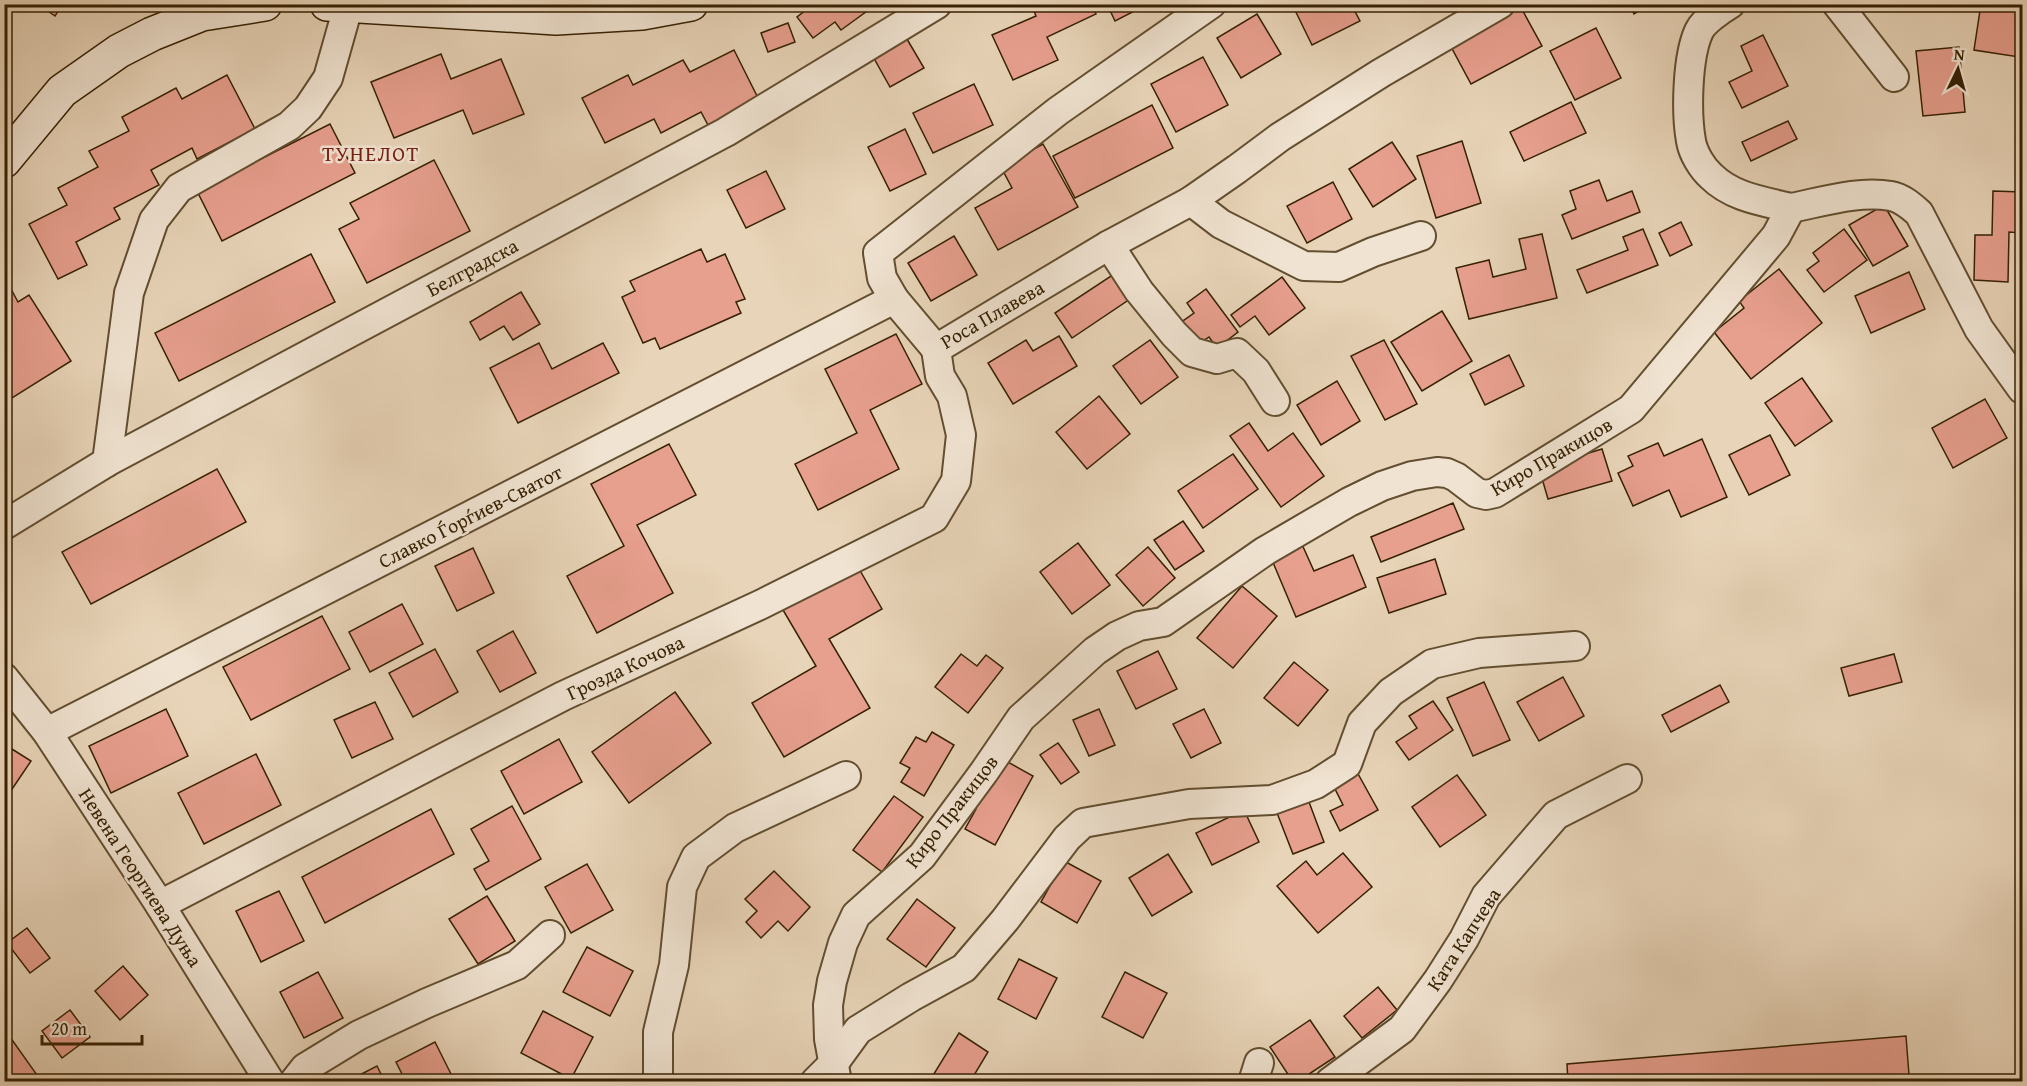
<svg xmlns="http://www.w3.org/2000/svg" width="2027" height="1086" viewBox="0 0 2027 1086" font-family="'Gentium Book Plus',serif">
	<rect width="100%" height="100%" fill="#e8d4b8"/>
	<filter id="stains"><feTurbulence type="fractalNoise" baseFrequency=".00333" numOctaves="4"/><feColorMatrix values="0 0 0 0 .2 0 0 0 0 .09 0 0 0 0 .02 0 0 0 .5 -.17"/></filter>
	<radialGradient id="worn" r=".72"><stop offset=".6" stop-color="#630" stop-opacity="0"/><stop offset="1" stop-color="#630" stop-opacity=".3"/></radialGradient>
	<g fill="#e79f8e" stroke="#362103" stroke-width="1.5">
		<polygon points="38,4 63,4 55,16"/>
		<polygon points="814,4 873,4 874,6 841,30 835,22 813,38 797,17"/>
		<polygon points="1031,4 1091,4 1096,14 1047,37 1058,60 1013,80 992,35 1036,16"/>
		<polygon points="1107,4 1148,4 1115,21"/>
		<polygon points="1292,4 1351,4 1360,21 1312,45"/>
		<polygon points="1519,4 1542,46 1471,84 1449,43"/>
		<polygon points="1629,4 1650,4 1634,14"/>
		<polygon points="1981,4 2022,4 2022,36 2019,57 1974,50"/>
		<polygon points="1257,14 1281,54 1241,78 1217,38"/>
		<polygon points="788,23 795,42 768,52 761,33"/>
		<polygon points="1596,28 1621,78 1575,100 1550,51"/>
		<polygon points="904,34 924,68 890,87 871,53"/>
		<polygon points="1763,35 1788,86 1742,108 1729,82 1752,71 1741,46"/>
		<polygon points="1959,47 1965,112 1923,116 1916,51"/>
		<polygon points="734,50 759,100 708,125 701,112 661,133 654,119 605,143 582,98 628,75 633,85 683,60 690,72"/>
		<polygon points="441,54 451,79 501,59 524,114 473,134 463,110 394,138 371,82"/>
		<polygon points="1203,57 1228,105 1176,132 1151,84"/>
		<polygon points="227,75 255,129 197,159 192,148 151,170 159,185 114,208 120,219 76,242 87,265 58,279 29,224 67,205 58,188 98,167 89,151 129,131 122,117 176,88 182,99"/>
		<polygon points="974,84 993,125 933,153 913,113"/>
		<polygon points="1571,102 1586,133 1524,161 1510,132"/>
		<polygon points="1152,105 1173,148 1075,198 1053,156"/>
		<polygon points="1788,121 1797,139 1751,161 1742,142"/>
		<polygon points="330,124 355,173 222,241 197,191"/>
		<polygon points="905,129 926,174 890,191 868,147"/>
		<polygon points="1462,141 1481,203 1436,218 1417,156"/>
		<polygon points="1392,142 1416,179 1373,207 1349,169"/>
		<polygon points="1043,144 1078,207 998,250 975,208 1012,188 1001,167"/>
		<polygon points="434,160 470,231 367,283 339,229 359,219 350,203"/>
		<polygon points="766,171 785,209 746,228 727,190"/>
		<polygon points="1599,180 1607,201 1632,191 1640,212 1572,239 1562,215 1576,209 1570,191"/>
		<polygon points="1333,182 1352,219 1307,243 1287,206"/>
		<polygon points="1993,191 2022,192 2022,233 2009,232 2008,282 1974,280 1975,235 1992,235"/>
		<polygon points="1884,205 1908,246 1873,266 1849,225"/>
		<polygon points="1681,222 1692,245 1670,256 1659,233"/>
		<polygon points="1643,229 1658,265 1587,293 1577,270 1628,250 1623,237"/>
		<polygon points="1844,229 1867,260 1824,292 1807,270 1819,261 1813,253"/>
		<polygon points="1542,234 1557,298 1469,319 1456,268 1489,260 1493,277 1526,269 1519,239"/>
		<polygon points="954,236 977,275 931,301 908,263"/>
		<polygon points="701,249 707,262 725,254 745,299 736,302 741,313 660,349 655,338 643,343 622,297 635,291 630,281"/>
		<polygon points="311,254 335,302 179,381 155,333"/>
		<polygon points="1779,269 1822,323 1751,379 1714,332 1744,308 1739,301"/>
		<polygon points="1909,272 1925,309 1871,333 1855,296"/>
		<polygon points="1114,274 1130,299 1072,338 1055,313"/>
		<polygon points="1282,277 1305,308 1269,335 1255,316 1240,327 1231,315"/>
		<polygon points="11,289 18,302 29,295 71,361 4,403 4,293"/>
		<polygon points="1206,289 1238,332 1217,348 1209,337 1197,345 1180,323 1194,313 1187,303"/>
		<polygon points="521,292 540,324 513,340 504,326 480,340 470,322"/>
		<polygon points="1442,311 1472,361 1422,391 1391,342"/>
		<polygon points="896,334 922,384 870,410 899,469 818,510 795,464 857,433 825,369"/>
		<polygon points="1059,336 1077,366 1013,404 988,363 1026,340 1033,351"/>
		<polygon points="1150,340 1178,377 1141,404 1113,366"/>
		<polygon points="1384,340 1417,404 1385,420 1351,356"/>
		<polygon points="539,343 552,369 603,343 619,373 518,423 490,368"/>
		<polygon points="1509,355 1524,386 1485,405 1470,374"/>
		<polygon points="1802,378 1832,421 1795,446 1765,403"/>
		<polygon points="1337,381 1360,421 1321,445 1297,405"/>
		<polygon points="1099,396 1130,434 1087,469 1056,432"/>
		<polygon points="1985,399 2007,438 1953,468 1932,428"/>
		<polygon points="1249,423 1268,451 1293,433 1324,476 1281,507 1230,436"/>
		<polygon points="1770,435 1790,475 1749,495 1729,455"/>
		<polygon points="1702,439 1727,497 1681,517 1669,490 1633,506 1618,473 1633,466 1628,456 1658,443 1664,456"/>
		<polygon points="669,444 696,495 637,525 673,593 597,633 567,576 624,546 591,484"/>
		<polygon points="1602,449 1612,481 1548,499 1539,468"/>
		<polygon points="1233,454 1258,489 1203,528 1178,491"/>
		<polygon points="217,469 246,522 91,604 62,552"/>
		<polygon points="1453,503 1464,529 1381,562 1371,537"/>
		<polygon points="1183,521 1204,551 1175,570 1154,540"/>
		<polygon points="1300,540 1314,571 1353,555 1366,587 1296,617 1269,553"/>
		<polygon points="1078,543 1110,585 1072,614 1040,572"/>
		<polygon points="1148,547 1175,578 1143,606 1116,575"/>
		<polygon points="473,548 494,593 457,611 435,566"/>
		<polygon points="1435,559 1446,594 1389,613 1377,578"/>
		<polygon points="858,567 882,609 829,639 870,708 784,757 752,703 816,666 783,610"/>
		<polygon points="1242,586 1277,616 1233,668 1197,638"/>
		<polygon points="402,604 423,644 370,672 349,632"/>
		<polygon points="322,616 350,669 251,720 223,667"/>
		<polygon points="513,631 536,673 500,692 477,651"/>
		<polygon points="435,649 458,692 413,717 389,673"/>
		<polygon points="1158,651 1177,689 1136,709 1117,671"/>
		<polygon points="961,654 977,666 986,655 1003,668 968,713 935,687"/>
		<polygon points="1894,654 1902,682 1849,696 1841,668"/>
		<polygon points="1294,662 1328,690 1298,726 1264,698"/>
		<polygon points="1563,677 1584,716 1539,741 1517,702"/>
		<polygon points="1484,682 1510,740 1473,756 1447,698"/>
		<polygon points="1720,685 1729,702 1671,732 1662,715"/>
		<polygon points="675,692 711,743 629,803 592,752"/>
		<polygon points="1433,701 1453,730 1409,760 1396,742 1417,728 1409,716"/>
		<polygon points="375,702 393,739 352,758 334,720"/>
		<polygon points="166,709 188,756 111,793 89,746"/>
		<polygon points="1099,709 1115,745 1089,756 1073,720"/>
		<polygon points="1204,709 1221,743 1191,758 1173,724"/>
		<polygon points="932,732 954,745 924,796 901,782 910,768 900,763 916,737 926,742"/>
		<polygon points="559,739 582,782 524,814 501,771"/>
		<polygon points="1058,743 1079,772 1061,784 1040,755"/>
		<polygon points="4,744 31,761 4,801"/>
		<polygon points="256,754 281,805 204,844 178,793"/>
		<polygon points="1006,761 1033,776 995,845 965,829 976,809 967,804 981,779 993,785"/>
		<polygon points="1357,772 1378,810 1340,831 1330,811 1343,805 1333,785"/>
		<polygon points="1457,775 1486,815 1440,847 1412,807"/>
		<polygon points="894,796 923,817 882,872 853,850"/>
		<polygon points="1309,802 1324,842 1293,854 1277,813"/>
		<polygon points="512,806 541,859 486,890 474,869 489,861 471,829"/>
		<polygon points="431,809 454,854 325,923 302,877"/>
		<polygon points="1244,810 1259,842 1212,865 1196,833"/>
		<polygon points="1343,853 1372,887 1318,933 1277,886 1306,861 1317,875"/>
		<polygon points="1168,854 1192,892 1152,916 1129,878"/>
		<polygon points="1064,861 1101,881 1077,923 1041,902"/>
		<polygon points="587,864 613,910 571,933 545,887"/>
		<polygon points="774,871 810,907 788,931 778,921 761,938 746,922 757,911 745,899"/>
		<polygon points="279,891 304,941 261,962 236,911"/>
		<polygon points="487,896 515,941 478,964 449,919"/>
		<polygon points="917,899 955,928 926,967 887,939"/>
		<polygon points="27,928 50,958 30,973 7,943"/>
		<polygon points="587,947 633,971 610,1016 563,992"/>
		<polygon points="1019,959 1057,978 1036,1019 998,999"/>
		<polygon points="123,966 148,995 120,1020 95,991"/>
		<polygon points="318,972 343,1018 304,1038 280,992"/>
		<polygon points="1125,972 1167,993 1143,1038 1102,1017"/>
		<polygon points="1378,987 1397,1010 1362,1038 1344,1016"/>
		<polygon points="70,1010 90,1037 62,1058 42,1031"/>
		<polygon points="543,1011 593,1037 571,1079 521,1053"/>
		<polygon points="1310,1020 1335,1057 1297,1082 1293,1082 1270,1047"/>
		<polygon points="959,1033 988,1052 970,1082 939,1082 932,1077"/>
		<polygon points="1906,1036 1909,1075 1826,1082 1568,1082 1567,1064"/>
		<polygon points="10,1037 37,1075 27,1082 4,1082 4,1041"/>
		<polygon points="435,1042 455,1082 406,1082 396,1062"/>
		<polygon points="377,1066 385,1082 346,1082"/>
	</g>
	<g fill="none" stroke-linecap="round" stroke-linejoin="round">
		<g stroke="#624e30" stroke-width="32">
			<g id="street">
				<polyline points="1211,4 1058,111 878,253 882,278 894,299 936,349 1109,245 1191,201 1237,169 1280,137 1381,73 1500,4"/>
				<polyline points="1837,4 1894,77"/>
				<polyline points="1191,201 1221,224 1304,266 1339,267 1373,252 1421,236"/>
				<path d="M 1791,208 C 1822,202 1859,190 1891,196 C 1902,198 1911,206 1919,213 L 1979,329 L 2022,389"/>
				<polyline points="1109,245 1139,291 1174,334 1192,352 1217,359 1237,353 1256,371 1275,401"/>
				<polyline points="107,462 129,293 154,220 179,188 289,126 308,108 328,78 348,7"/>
				<polyline points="4,525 107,462 726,132 937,4"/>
				<polyline points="4,678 47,732 160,905 270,1082"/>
				<polyline points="47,732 894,299"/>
				<polyline points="160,905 563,696 762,604 934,518 956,481 961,435 952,396 940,376 936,349"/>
				<polyline points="294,1082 305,1068 359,1035 427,1003 517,965 550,935"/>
				<polyline points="658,1082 658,1032 674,965 682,887 696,857 735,828 846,776"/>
				<polyline points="815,1082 834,1063 858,1030 911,997 964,968 1005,920 1067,838 1083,823 1189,804 1272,800 1316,784 1347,764 1362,723 1391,692 1432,664 1479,653 1575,646"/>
				<path d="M 837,1082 L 829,1039 L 828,1005 L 832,981 L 843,943 L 856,915 L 922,856 L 984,772 L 1021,718 L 1095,651 L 1117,636 L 1139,626 L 1163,622 L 1265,551 L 1349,502 L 1382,486 L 1412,476 L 1437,472 L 1447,473 L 1456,477 L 1477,493 L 1486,495 L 1495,493 L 1631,409 L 1776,236 L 1791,208 C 1762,201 1732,197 1711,176 C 1702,168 1693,153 1691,141 C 1686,113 1687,57 1699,31 C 1703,22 1720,10 1730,4"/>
				<polyline points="1253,1082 1259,1063"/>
				<polyline points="1330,1082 1402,1029 1438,980 1464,939 1486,896 1556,815 1627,779"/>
			</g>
		</g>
		<g stroke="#362103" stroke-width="36">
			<g id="secondary">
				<polyline points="327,4 556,18 642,13 691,4"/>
				<polyline points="4,161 62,91 119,51 152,34 202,14 265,4"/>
			</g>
		</g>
		<use href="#street" stroke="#f0e3d1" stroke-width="28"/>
		<use href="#secondary" stroke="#f0e3d1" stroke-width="33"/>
	</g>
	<g text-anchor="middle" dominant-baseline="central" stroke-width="5" stroke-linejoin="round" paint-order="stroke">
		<g font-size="20" fill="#362103" stroke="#f0e3d1">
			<text transform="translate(472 267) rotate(-28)">Белградска</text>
			<text transform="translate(992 314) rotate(-30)">Роса Плавева</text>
			<text transform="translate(1551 456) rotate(-30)">Киро Пракицов</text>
			<text transform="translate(470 516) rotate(-27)">Славко Ѓорѓиев-Сватот</text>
			<text transform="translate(625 667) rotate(-25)">Грозда Кочова</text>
			<text transform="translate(951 811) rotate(-52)">Киро Пракицов</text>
			<text transform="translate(141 877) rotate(57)">Невена Георгиева Дуња</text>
			<text transform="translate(1463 939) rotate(-57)">Ката Капчева</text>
		</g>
		<g font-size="21" letter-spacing="1.5" fill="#7a1f14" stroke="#f0e3d1">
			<text x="371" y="153">ТУНЕЛОТ</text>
		</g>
	</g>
	<rect width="2027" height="1086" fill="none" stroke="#e8d4b8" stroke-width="24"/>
	<rect x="6" y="6" width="2015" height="1074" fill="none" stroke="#362103" stroke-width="3"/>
	<rect x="12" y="12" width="2003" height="1062" fill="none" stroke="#362103" stroke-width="1.5"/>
	<g transform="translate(1958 69) rotate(5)" stroke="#f0e3d1" stroke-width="4.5" paint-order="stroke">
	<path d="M0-4.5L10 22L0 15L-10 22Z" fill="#362103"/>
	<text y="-9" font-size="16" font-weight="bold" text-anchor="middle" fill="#362103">N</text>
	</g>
	<path d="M42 1035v9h100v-9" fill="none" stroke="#362103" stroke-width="3"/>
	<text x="51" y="1035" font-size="18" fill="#362103" stroke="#f0e3d1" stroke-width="4.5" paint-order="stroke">20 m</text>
	<rect width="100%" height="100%" filter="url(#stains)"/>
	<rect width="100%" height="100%" fill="url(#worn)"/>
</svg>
